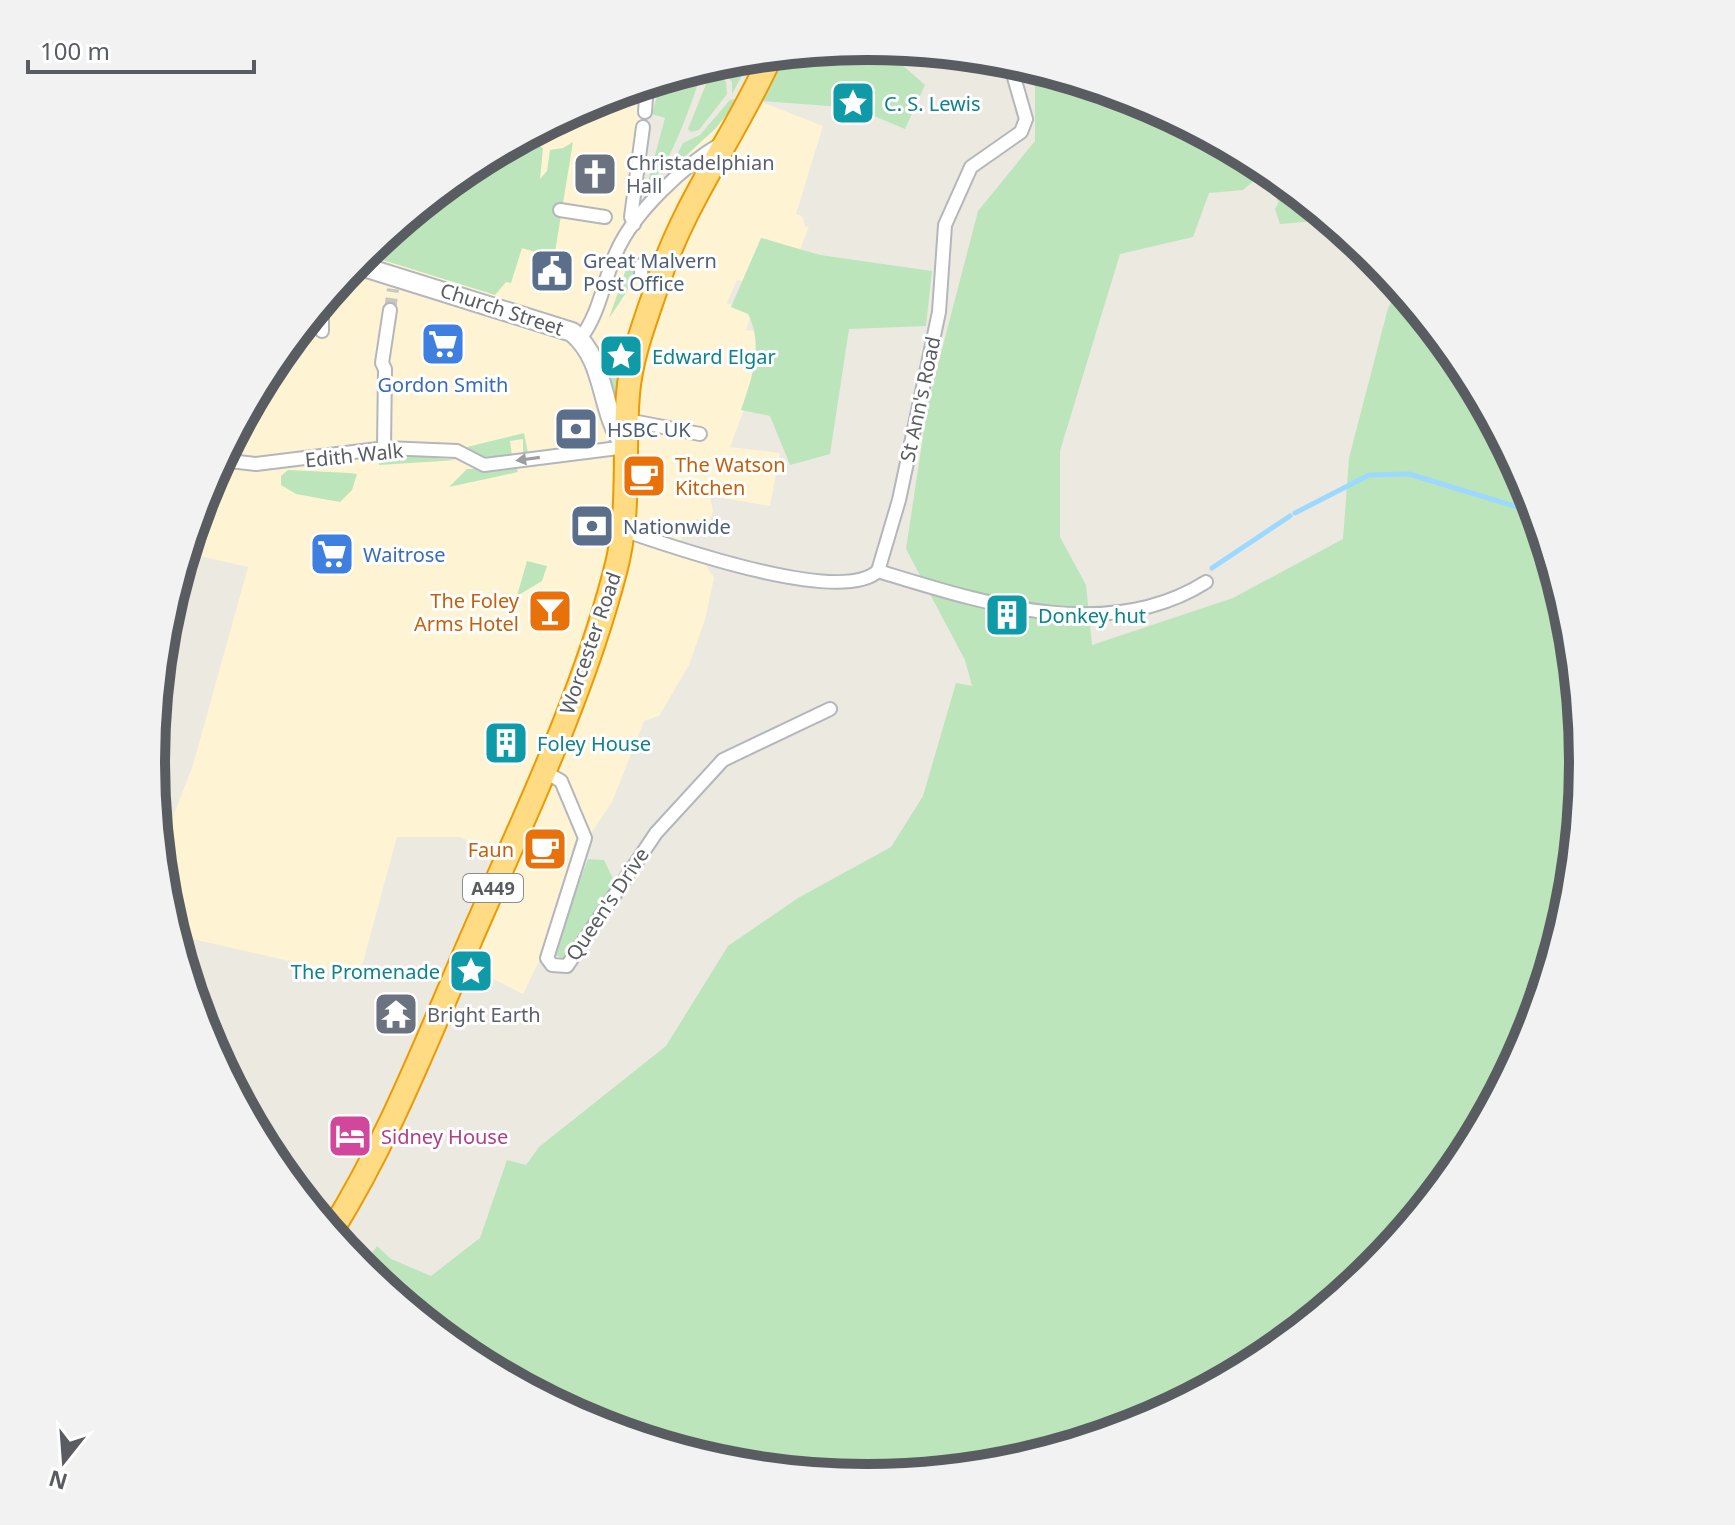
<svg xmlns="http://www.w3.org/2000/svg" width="1735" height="1525" viewBox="0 0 1735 1525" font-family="'Noto Sans',sans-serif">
	<rect width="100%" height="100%" fill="#ece9e0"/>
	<polygon fill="#fef3d2" points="650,83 635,200 646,201 743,95 823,126 796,214 803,217 805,227 809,226 800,250 764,238 745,282 737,280 727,303 752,313 746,330 759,332 757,375 730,447 780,453 770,506 710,496 713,511 709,523 696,519 674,549 704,562 714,578 705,620 689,665 659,716 644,721 612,802 589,836 554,931 523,994 469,967 516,863 460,837 397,837 359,977 175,935 165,902 161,865 164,840 193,765 248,567 186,553 206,488 272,364 361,256 470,167 594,100"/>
	<g fill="#bce5bb">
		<polygon points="868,46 892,48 891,55 925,85 905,129 855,108 761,101 780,55"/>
		<polygon points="752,57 732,94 732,82 717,63"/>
		<path d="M 704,67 C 694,94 670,172 647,185 L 665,118 L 652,114 L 659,89 L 667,90 L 671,77 Z"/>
		<polygon points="713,67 726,82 727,94 699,130 691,132 688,129"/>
		<polygon points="1035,68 1142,101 1268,169 1243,190 1209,193 1193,237 1120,254 1060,451 1060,537 1086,585 1092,645 1233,598 1343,539 1349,458 1388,308 1399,287 1463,365 1530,489 1570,623 1584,763 1570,903 1529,1037 1463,1161 1374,1269 1265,1358 1141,1425 1007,1465 867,1479 727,1465 593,1424 469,1358 361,1269 377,1246 391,1259 431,1276 480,1238 507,1160 526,1165 539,1147 666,1046 728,946 798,898 891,847 923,796 956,683 972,686 965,660 906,549 928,403 978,211 1035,141"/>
		<polygon points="740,98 715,129 669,171 683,143 700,135 730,100"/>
		<polygon points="523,138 543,148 540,179 547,171 550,150 563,148 573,142 554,258 522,248 511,283 506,282 495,295 370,256 368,250 470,167"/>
		<polygon points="1274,173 1328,218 1328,220 1280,224 1275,209 1279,202 1267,185"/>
		<path d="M 761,238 L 820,255 L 932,271 L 926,326 L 849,329 L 830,454 L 790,465 L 770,416 L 741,410 C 752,378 764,345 748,314 L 731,307 Z"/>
		<path d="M 636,254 C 640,277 622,299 609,318 L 631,255 Z"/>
		<polygon points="645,283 648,284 619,404 614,406 601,351 603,348 614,350 613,357 623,360"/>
		<polygon points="524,433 528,453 523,454 523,439 510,441 512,456 479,457 467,447"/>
		<polygon points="379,453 457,460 379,465"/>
		<polygon points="467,469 517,469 518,472 449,487"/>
		<polygon points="288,470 349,473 357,474 352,490 340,502 296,494 281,485 281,476"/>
		<polygon points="527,561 547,566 542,581 517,596"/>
		<polygon points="588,859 604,860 616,885 566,959 552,954"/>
	</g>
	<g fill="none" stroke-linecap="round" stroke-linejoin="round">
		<g stroke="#9dd8ff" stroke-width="5">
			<polyline points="1295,513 1369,475 1409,474 1537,513"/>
			<polyline points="1212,568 1290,516"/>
		</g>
		<polyline stroke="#c7c6c0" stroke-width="12" stroke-dasharray="12 6" stroke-linecap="butt" points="390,310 393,289"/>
		<g stroke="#b3b6bb" stroke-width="16">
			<g id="street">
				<polyline points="645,112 647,84"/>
				<polyline points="560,210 605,217"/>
				<polyline points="634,224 631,217 643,127"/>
				<polyline points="641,265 641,273"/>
				<polyline points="322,304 322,331"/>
				<path d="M 580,339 C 600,313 603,282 616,253 C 633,213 684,165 722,143"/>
				<polyline points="627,420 700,434"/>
				<polyline points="384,449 385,369 382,363 390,310"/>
				<polyline points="221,460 256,464 386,448 457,451 484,465 626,447"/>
				<path d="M 623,530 C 670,546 840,606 878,571 C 980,602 1106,645 1206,582"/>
				<polyline points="878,571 899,500 939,312 945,225 971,167 1021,132 1026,119 1009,60"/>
				<polyline points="545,772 561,781 585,838 547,958 552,965 567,966 656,833 723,760 830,709"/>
			</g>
		</g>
		<g stroke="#b4b7bd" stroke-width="22">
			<path id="secondary" d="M 354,264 L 572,332 C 608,362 599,412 626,447"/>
		</g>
		<g stroke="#ec9a00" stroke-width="26">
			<path id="highway" d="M 331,1232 C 389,1139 427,1040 471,939 C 523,819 582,699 615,572 C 631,514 623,453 628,394 C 631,356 646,319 658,283 C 684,202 736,134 771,56"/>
		</g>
		<use href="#street" stroke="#fff" stroke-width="12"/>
		<use href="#secondary" stroke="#fff" stroke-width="18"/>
		<use href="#highway" stroke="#ffdb84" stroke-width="22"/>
	</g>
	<defs><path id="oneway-solid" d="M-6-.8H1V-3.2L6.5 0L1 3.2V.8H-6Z" transform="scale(2)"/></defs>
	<use fill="#9b9ea0" href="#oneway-solid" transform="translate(528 459) rotate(172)"/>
	<defs>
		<g id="sight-square" transform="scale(2.3)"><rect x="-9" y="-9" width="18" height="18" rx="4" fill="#0f9aa8" stroke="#fff"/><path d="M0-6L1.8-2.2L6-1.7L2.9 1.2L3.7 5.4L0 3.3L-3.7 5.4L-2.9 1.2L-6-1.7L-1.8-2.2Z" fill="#fff"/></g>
		<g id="church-square" transform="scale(2.3)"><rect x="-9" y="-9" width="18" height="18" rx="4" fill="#6b7280" stroke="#fff"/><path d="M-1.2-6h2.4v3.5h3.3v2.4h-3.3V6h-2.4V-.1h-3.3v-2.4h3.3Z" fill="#fff"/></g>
		<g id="civic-square" transform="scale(2.3)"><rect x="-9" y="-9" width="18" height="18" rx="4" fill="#5c6f8a" stroke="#fff"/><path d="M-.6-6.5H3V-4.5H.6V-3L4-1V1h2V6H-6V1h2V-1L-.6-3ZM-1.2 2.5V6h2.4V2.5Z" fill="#fff"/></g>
		<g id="supermarket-square" transform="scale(2.3)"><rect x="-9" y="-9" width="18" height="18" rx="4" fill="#3f7fe0" stroke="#fff"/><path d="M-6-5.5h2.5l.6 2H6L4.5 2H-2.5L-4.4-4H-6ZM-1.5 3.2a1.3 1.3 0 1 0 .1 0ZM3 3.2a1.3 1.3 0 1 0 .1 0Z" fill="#fff"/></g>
		<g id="bank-square" transform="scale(2.3)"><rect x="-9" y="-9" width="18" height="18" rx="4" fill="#5c6f8a" stroke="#fff"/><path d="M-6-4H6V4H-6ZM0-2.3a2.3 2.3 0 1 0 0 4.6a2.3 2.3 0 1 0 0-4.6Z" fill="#fff"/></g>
		<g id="cafe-square" transform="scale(2.3)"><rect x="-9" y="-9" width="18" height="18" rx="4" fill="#e8710a" stroke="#fff"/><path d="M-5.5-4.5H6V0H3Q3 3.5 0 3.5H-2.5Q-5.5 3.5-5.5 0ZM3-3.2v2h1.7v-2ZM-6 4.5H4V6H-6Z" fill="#fff"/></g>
		<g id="bar-square" transform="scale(2.3)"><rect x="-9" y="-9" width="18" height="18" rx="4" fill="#e8710a" stroke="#fff"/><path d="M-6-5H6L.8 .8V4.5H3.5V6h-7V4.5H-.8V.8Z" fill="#fff"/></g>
		<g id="building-square" transform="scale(2.3)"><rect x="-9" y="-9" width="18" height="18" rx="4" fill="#0f9aa8" stroke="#fff"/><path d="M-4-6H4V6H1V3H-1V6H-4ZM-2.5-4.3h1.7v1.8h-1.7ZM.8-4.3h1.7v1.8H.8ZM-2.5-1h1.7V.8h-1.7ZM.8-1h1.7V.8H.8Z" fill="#fff"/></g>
		<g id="temple-square" transform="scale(2.3)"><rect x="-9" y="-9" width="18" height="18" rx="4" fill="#6b7280" stroke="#fff"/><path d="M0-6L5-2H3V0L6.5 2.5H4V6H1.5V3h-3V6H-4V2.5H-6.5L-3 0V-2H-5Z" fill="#fff"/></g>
		<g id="hotel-square" transform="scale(2.3)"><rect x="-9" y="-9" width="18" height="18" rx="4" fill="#d1479c" stroke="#fff"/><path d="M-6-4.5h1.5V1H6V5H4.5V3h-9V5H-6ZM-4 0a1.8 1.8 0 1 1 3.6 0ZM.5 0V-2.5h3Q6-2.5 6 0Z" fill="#fff"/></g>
	</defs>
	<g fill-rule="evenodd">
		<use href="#sight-square" x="853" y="103"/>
		<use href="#church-square" x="595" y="174"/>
		<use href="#civic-square" x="552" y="271"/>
		<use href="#supermarket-square" x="443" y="344"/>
		<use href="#sight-square" x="621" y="356"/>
		<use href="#bank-square" x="576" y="429"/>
		<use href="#cafe-square" x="644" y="476"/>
		<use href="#bank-square" x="592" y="526"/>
		<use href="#supermarket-square" x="332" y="554"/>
		<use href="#bar-square" x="550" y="611"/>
		<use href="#building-square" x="1007" y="615"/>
		<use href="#building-square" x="506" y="743"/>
		<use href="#cafe-square" x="545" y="849"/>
		<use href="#sight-square" x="471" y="971"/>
		<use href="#temple-square" x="396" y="1014"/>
		<use href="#hotel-square" x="350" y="1136"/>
	</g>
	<g text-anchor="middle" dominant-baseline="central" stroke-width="6" stroke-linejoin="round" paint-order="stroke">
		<rect fill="#fff" stroke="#8b8e90" stroke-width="2" x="463" y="874" width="60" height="28" rx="6"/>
		<g font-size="18" font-weight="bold" fill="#595d61">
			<text x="493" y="888">A449</text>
		</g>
		<g font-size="20" fill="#0d838f" stroke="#fff" text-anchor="start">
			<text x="884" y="103">C. S. Lewis</text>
			<text x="652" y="356">Edward Elgar</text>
			<text x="1038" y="615">Donkey hut</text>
			<text x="537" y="743">Foley House</text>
			<text x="440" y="971" text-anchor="end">The Promenade</text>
		</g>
		<g font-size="20" fill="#5b616d" stroke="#fff" text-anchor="start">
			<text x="626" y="162">Christadelphian<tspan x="626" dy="23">Hall</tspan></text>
			<text x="427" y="1014">Bright Earth</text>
		</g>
		<g font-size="20" fill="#4e5e75" stroke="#fff" text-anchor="start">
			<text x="583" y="260">Great Malvern<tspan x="583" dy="23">Post Office</tspan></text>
			<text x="607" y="429">HSBC UK</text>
			<text x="623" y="526">Nationwide</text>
		</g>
		<g font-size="20" fill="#595d61" stroke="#fff">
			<text transform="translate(502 309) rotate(18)">Church Street</text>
			<text transform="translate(920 399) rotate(-78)">St Ann's Road</text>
			<text transform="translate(354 455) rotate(-6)">Edith Walk</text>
			<text transform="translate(590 643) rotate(-71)">Worcester Road</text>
			<text transform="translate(607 904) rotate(-56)">Queen's Drive</text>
		</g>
		<g font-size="20" fill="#366cbe" stroke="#fff">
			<text x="443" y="384">Gordon Smith</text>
			<text x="363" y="554" text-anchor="start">Waitrose</text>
		</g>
		<g font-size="20" fill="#c56008" stroke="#fff" text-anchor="end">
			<text x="675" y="464" text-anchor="start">The Watson<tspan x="675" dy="23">Kitchen</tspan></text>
			<text x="519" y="600">The Foley<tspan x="519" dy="23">Arms Hotel</tspan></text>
			<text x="514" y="849">Faun</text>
		</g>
		<g font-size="20" fill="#b23c85" stroke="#fff" text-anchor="start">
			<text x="381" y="1136">Sidney House</text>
		</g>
	</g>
	<path d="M0 0H1735V1525H0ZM165 762a702 702 0 1 1 1404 0a702 702 0 1 1-1404 0Z" fill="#f2f2f2" fill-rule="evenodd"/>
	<path fill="none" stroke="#595d61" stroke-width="10" d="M165 762a702 702 0 1 1 1404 0a702 702 0 1 1-1404 0Z"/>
	<g transform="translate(64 1461) rotate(197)" stroke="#ffffff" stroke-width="6" paint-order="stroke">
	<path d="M0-6L14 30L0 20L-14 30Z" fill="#595d61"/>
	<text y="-12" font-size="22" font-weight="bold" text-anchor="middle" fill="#595d61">N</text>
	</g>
	<path d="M28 60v12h226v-12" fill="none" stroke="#595d61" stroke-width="4"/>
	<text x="40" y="60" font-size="24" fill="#595d61" stroke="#ffffff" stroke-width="6" paint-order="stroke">100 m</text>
</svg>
